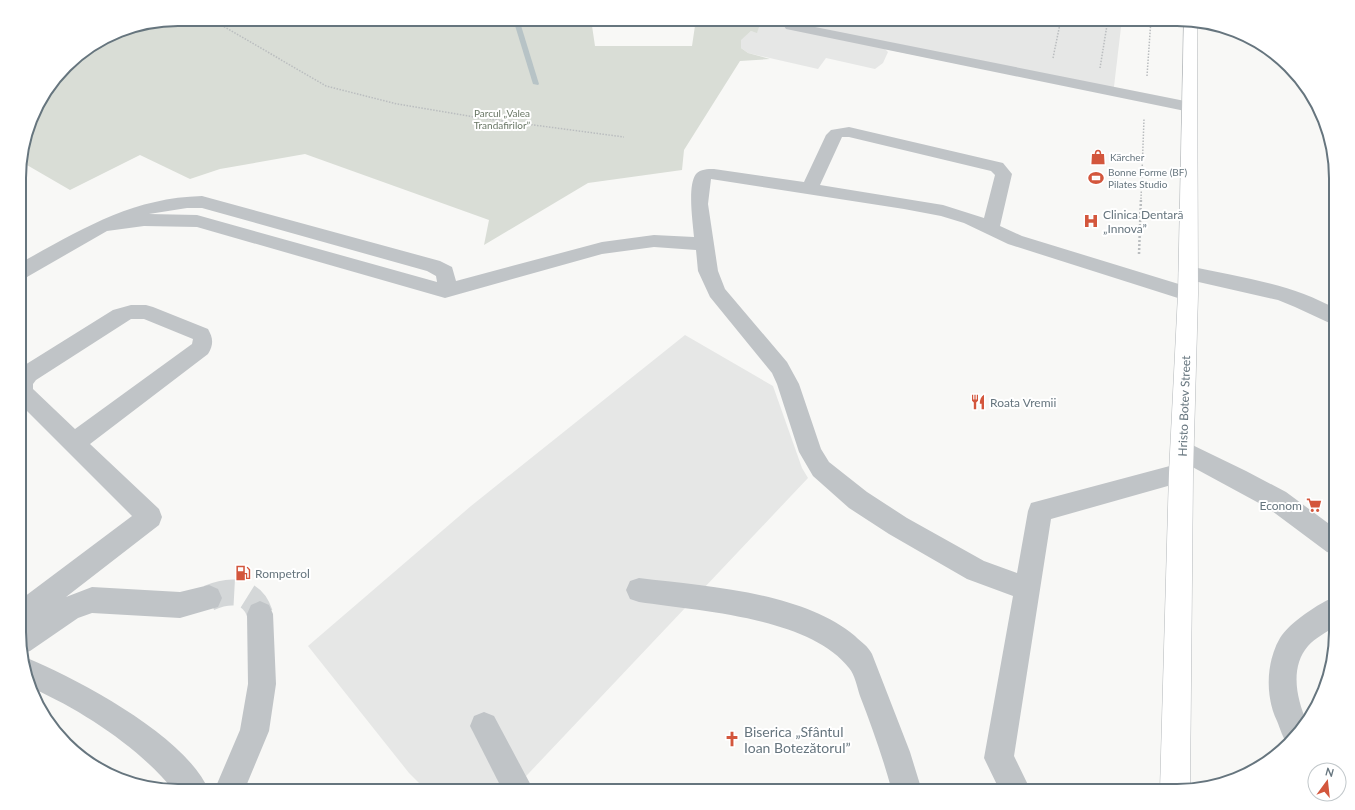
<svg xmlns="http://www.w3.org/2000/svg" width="1355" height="810" viewBox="0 0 1355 810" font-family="Lato,sans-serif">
	<rect width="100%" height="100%" fill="#f8f8f6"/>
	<g fill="#e6e7e6">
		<polygon points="762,19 1122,19 1113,95 885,49 888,52 883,63 875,69 826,58 818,69 748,53 741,48 740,40 751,31 757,32"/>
		<polygon points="685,335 773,386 802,468 808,478 512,791 427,791 409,773 308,646 471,506"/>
	</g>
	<polygon fill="#d9ddd6" points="178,19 591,19 595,46 692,46 696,19 762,19 757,33 751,31 741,40 741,48 748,53 770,59 740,61 684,150 682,170 588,183 484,245 489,220 305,154 220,169 190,179 140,155 70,190 20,161 35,107 73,59 117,31"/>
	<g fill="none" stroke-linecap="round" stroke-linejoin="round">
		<polygon fill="#b7c3c6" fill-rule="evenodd" points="513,19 519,19 539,84 538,85 533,84"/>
		<path stroke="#d4d7d8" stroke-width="26" stroke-dasharray="26 14" stroke-linecap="butt" d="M 209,598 C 230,589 252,589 260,614"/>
		<g stroke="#b4b8bb" stroke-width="1">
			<polygon id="major" points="1184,20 1197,22 1198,294 1193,473 1190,790 1160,791 1169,473 1178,294"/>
		</g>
		<g stroke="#babdbf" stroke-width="1.5" stroke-dasharray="1.5 1.5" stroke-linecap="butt">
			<polyline points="211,19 326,86 397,104 481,118 624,137"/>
			<polyline points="1053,58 1061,19"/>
			<polyline points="1100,68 1108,19"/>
			<polyline points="1147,76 1151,19"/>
			<polyline points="1141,199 1144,119"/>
		</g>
		<polyline stroke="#babdbf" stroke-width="2.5" stroke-dasharray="2 2" stroke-linecap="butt" points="1139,254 1141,198"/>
		<g fill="#c0c4c7" fill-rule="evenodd">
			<polygon points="789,19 803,19 800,24 1190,102 1195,104 1198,107 1195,110 1190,112 791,30 786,29 784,26"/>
			<path d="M 849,127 L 1003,163 L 1012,174 L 1000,226 L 1022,236 L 1195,289 L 1198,294 L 1195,299 L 1188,301 L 1181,299 L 1008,244 L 964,223 L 941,216 L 904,209 L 711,179 L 708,204 L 718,271 L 725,289 L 787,362 L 799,384 L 821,449 L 829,462 L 867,492 L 907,518 L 984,561 L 1017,573 L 1028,511 L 1031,503 L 1181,463 L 1189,466 L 1193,473 L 1189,480 L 1051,519 L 1014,756 L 1031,791 L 1000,791 L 984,758 L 1013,596 L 967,579 L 889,534 L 849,508 L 813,476 L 799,452 L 777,384 L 772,373 L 710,297 L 698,271 L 696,250 L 654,247 L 602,254 L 445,298 L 197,227 L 144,226 L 107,231 L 27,277 L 20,279 L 20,263 C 81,230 130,198 202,196 L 440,261 L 452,267 L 456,281 L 602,242 L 654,235 L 694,237 C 693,223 687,186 696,174 C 701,169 707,169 714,169 L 804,182 L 826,135 L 831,130 ZM 842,137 L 849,137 L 991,171 L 995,175 L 984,218 L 943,205 L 820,185 ZM 187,208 L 202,208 L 427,271 L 436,276 L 437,282 L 197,215 L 149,214 Z"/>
			<path d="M 1188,266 C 1238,277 1291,283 1336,309 L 1336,326 L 1295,307 L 1278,300 L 1181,278 L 1178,273 L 1181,268 Z"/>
			<path d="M 131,305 L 146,305 L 153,307 L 208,329 C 213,338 214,344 208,354 L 90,444 L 159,509 L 162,517 L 159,525 L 66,597 L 92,587 L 180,592 L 209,585 L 218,589 L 222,598 L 218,607 L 180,618 L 92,613 L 78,618 L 30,651 L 21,654 L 20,600 L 132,516 L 20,404 L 20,368 L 113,310 ZM 131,319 L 144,319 L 193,339 L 192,344 L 75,429 L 33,389 L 33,384 L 36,380 Z"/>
			<polygon points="1182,440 1246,471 1286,492 1336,529 1336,555 1327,552 1268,508 1174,457 1171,450 1174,443"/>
			<path d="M 639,578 C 705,586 803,592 855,636 C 861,642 868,646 872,654 L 910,752 L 922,791 L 892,791 C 883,758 872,727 860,696 C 857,687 855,675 849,668 C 809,617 699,611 639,602 L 630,599 L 626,590 L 630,581 Z"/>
			<path d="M 1336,596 L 1336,626 C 1327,632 1315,638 1308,646 C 1290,667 1296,698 1307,722 L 1289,745 C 1283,740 1280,728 1277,721 C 1265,696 1266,662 1280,638 C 1289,623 1319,603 1336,596 Z"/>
			<polygon points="260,601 269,605 273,614 276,684 269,731 244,791 214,791 240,730 248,684 247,614 251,605"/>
			<path d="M 27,658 C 80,680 187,737 209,791 L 174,791 C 141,749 83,711 34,689 L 23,660 Z"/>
			<polygon points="484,712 494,716 534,791 503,791 470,726 474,716"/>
		</g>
		<use href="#major" fill="#fff" fill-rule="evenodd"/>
	</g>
	<defs>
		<g id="shop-bare" transform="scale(1.2)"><path d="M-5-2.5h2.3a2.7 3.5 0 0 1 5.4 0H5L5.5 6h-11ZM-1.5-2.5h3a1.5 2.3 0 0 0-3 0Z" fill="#d3563c" stroke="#fff" stroke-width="2.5" paint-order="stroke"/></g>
		<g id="stadium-bare" transform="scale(1.2)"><path d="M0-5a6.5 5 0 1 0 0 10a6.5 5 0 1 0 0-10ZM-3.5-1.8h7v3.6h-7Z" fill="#d3563c" stroke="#fff" stroke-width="2.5" paint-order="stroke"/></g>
		<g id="hospital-bare" transform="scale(1.2)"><path d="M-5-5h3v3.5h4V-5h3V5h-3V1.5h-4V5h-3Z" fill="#d3563c" stroke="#fff" stroke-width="2.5" paint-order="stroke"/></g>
		<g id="restaurant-bare" transform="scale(1.2)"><path d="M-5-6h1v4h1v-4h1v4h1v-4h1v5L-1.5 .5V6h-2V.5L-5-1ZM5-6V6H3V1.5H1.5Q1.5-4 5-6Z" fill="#d3563c" stroke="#fff" stroke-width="2.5" paint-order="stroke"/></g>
		<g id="supermarket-bare" transform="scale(1.2)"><path d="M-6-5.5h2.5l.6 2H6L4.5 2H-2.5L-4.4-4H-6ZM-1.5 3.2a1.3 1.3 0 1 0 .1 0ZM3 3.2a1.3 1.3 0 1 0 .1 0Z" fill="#d3563c" stroke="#fff" stroke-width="2.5" paint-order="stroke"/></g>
		<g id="fuel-bare" transform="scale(1.2)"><path d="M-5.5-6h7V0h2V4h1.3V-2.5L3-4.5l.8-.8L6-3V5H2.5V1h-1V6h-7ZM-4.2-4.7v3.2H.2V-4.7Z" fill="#d3563c" stroke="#fff" stroke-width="2.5" paint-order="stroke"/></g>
		<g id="church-bare" transform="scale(1.2)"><path d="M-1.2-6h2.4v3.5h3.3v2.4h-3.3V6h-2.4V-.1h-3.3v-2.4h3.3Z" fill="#d3563c" stroke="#fff" stroke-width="2.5" paint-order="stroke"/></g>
	</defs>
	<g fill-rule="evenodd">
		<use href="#shop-bare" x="1098" y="157"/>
		<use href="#stadium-bare" x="1096" y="178"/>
		<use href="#hospital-bare" x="1091" y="221"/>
		<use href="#restaurant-bare" x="978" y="402"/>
		<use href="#supermarket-bare" x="1314" y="505"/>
		<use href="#fuel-bare" x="243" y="573"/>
		<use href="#church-bare" x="732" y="739"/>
	</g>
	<g text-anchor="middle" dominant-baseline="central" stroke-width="4" stroke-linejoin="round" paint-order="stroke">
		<g font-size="10" fill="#697765" stroke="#fff">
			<text x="502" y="113">Parcul „Valea<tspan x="502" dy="12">Trandafirilor”</tspan></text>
		</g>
		<g font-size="10" fill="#66757e" stroke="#fff" text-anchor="start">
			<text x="1110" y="157">Kärcher</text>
			<text x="1108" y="172">Bonne Forme (BF)<tspan x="1108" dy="12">Pilates Studio</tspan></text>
		</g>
		<g font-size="12" fill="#66757e" stroke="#fff" text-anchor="start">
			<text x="1103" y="214">Clinica Dentară<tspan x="1103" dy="14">„Innova”</tspan></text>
			<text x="990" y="402">Roata Vremii</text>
			<text x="1302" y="505" text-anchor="end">Econom</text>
			<text x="255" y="573">Rompetrol</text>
		</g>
		<g font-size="12" fill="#66757e" stroke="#fff">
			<text transform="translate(1184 406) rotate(-88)">Hristo Botev Street</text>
		</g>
		<g font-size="14" fill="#66757e" stroke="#fff" text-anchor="start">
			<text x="744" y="731">Biserica „Sfântul<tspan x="744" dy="16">Ioan Botezătorul”</tspan></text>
		</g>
	</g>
	<path d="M0 0H1355V810H0ZM178 26H1177A152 152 0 0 1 1329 178V632A152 152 0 0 1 1177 784H178A152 152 0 0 1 26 632V178A152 152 0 0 1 178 26Z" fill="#fff" fill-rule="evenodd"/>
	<path fill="none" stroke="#66757e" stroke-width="2" d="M178 26H1177A152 152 0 0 1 1329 178V632A152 152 0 0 1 1177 784H178A152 152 0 0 1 26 632V178A152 152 0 0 1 178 26Z"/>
	<g transform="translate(1327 782) rotate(15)"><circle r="19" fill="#ffffff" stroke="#c2c8cb"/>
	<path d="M0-3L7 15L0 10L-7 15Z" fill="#d3563c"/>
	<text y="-6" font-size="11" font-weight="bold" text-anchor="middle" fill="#66757e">N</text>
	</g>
</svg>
